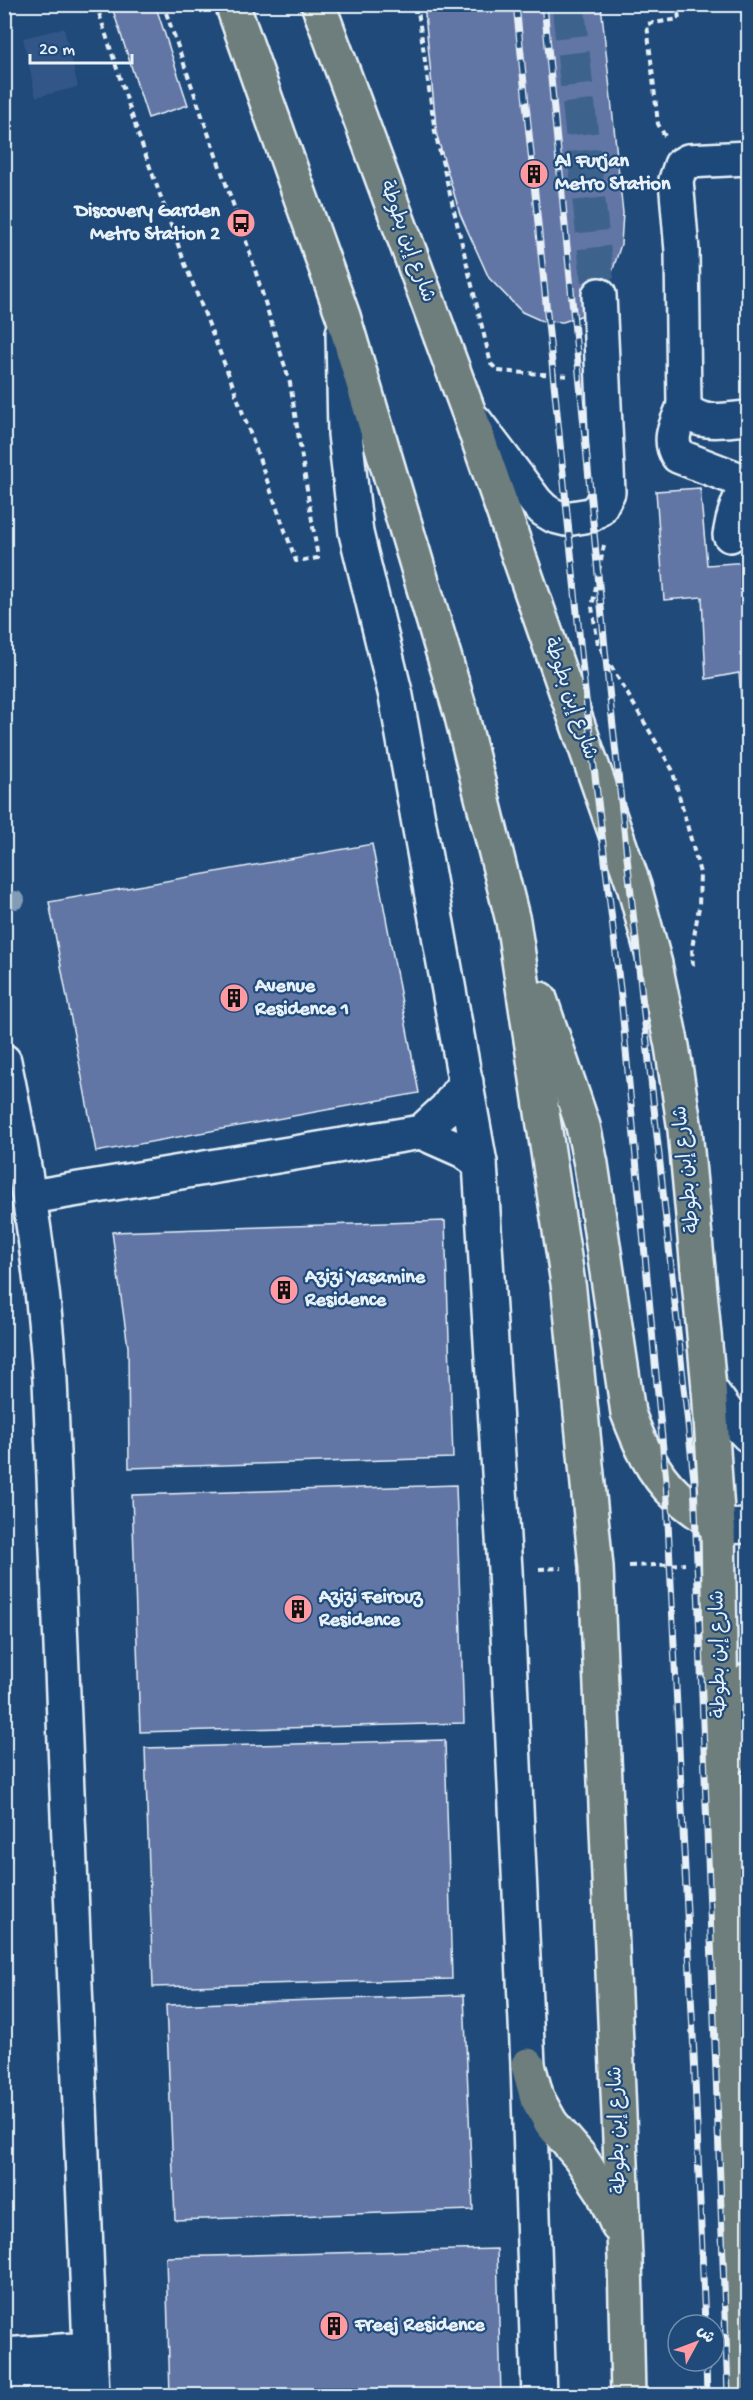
<svg xmlns="http://www.w3.org/2000/svg" width="753" height="2400" viewBox="0 0 753 2400" font-family="'Gochi Hand','Playpen Sans Arabic',sans-serif">
	<rect width="100%" height="100%" fill="#1f4a7a"/>
	<filter id="ink" filterUnits="userSpaceOnUse"><feTurbulence type="fractalNoise" baseFrequency=".0167" numOctaves="2"/><feDisplacementMap in="SourceGraphic" scale="12" xChannelSelector="R" yChannelSelector="G"/><feConvolveMatrix kernelMatrix="1 2 1 2 8 2 1 2 1" color-interpolation-filters="sRGB"/></filter>
	<g filter="url(#ink)">
		<polygon fill="#335787" points="64,28 78,87 36,97 23,38"/>
		<g fill="#6276a6" stroke="#e8f1f8" stroke-width="1.5">
			<polygon points="111,4 155,4 188,105 148,118"/>
			<polygon points="424,4 601,4 623,213 621,244 610,279 583,315 563,322 542,321 522,312 489,278 460,214 437,136"/>
			<polygon points="700,488 707,565 748,562 748,782 739,673 706,679 702,597 664,600 656,491"/>
			<polygon points="372,844 419,1093 96,1152 49,902"/>
			<polygon points="445,1221 453,1458 129,1468 128,1347 112,1232"/>
			<polygon points="456,1485 464,1723 140,1732 132,1495"/>
			<polygon points="445,1740 452,1979 153,1987 145,1748"/>
			<polygon points="464,1995 473,2210 175,2220 166,2005"/>
			<polygon points="497,2249 501,2396 170,2396 166,2257"/>
		</g>
		<g fill="none" stroke-linecap="round" stroke-linejoin="round">
			<polyline stroke="#3d638d" stroke-width="33" stroke-dasharray="33 16" stroke-linecap="butt" points="568,4 599,295"/>
			<g stroke="#e8f1f8" stroke-width="38">
				<g id="minor">
					<path d="M 748,158 L 688,161 L 681,165 L 676,180 L 682,251 L 684,406 C 697,428 727,419 748,418"/>
					<polyline points="343,333 345,434 356,533 396,696 480,1163 505,1570 528,2065 539,2396"/>
					<path d="M 684,406 C 677,424 667,439 678,456 L 748,483 C 738,501 733,515 730,535"/>
					<polyline points="475,421 536,502 544,510 554,516 566,519 590,515 599,509 608,492 599,295"/>
					<path d="M 4,1061 C 26,1167 43,1272 50,1380 L 92,2396"/>
					<polyline points="421,1132 464,1151 480,1163"/>
					<polyline points="31,1197 421,1132 446,1109 466,1082"/>
					<polyline points="709,1388 728,1414 748,1435"/>
					<polyline points="718,1527 748,1526"/>
					<polyline points="4,2355 89,2349"/>
					<polyline points="4,2381 91,2376"/>
				</g>
			</g>
			<g stroke="#e8f1f8" stroke-width="38">
				<g id="major">
					<polyline points="232,4 343,316 461,713 513,921 569,1290 596,1567 625,2258 628,2396"/>
					<polyline points="318,4 469,413 634,886 655,964 672,1046 685,1130 709,1388 718,1527 721,1709 748,2392"/>
					<path d="M 540,999 L 583,1126 L 591,1164 L 628,1413 C 639,1442 652,1473 676,1495 C 689,1506 704,1516 718,1527"/>
					<polyline points="737,1754 748,1680"/>
					<polyline points="528,2065 537,2098 551,2123 580,2157 602,2190 618,2226"/>
				</g>
			</g>
			<g stroke="#e8f1f8" stroke-width="4" stroke-dasharray="6 4.5" stroke-linecap="butt">
				<polyline points="96,4 138,134 185,264 232,383 296,561 318,558 290,383 247,244 163,4"/>
				<polyline points="417,4 435,132 491,364 498,371 570,376"/>
				<polyline points="665,136 658,124 647,24 679,19 677,4"/>
				<polyline points="604,545 592,607 598,644 672,769 700,873 699,907 692,948 693,967"/>
				<polyline points="629,1566 685,1564"/>
				<polyline points="539,1569 562,1568"/>
			</g>
			<use href="#minor" stroke="#1f4a7a" stroke-width="33"/>
			<use href="#major" stroke="#6d7e7c" stroke-width="33"/>
			<g stroke="#e8f1f8" stroke-width="7">
				<g id="rail">
					<polyline points="516,4 584,682 621,997 666,1481 694,2055 705,2325"/>
					<polyline points="544,4 608,680 694,1480 728,2396"/>
					<polyline points="706,2361 707,2396"/>
				</g>
			</g>
			<use href="#rail" stroke="#1f4a7a" stroke-width="4.5" stroke-dasharray="14" stroke-linecap="butt"/>
		</g>
		<circle fill="#829cb6" cx="16" cy="900" r="9"/>
	</g>
	<defs>
		<g id="building-disc" transform="scale(1.5)"><circle r="9.5" fill="#ff9aa2" stroke="#1f4a7a"/><path d="M-4-6H4V6H1V3H-1V6H-4ZM-2.5-4.3h1.7v1.8h-1.7ZM.8-4.3h1.7v1.8H.8ZM-2.5-1h1.7V.8h-1.7ZM.8-1h1.7V.8H.8Z" fill="#111"/></g>
		<g id="bus-disc" transform="scale(1.5)"><circle r="9.5" fill="#ff9aa2" stroke="#1f4a7a"/><path d="M-5-6H5V4H4V6H2V4H-2V6H-4V4H-5ZM-3.5-4V0h7V-4ZM-3.5 1.2v1.5H-2V1.2ZM2 1.2v1.5H3.5V1.2Z" fill="#111"/></g>
	</defs>
	<g fill-rule="evenodd">
		<use href="#building-disc" x="534" y="174"/>
		<use href="#bus-disc" x="241" y="223"/>
		<use href="#building-disc" x="234" y="998"/>
		<use href="#building-disc" x="284" y="1290"/>
		<use href="#building-disc" x="298" y="1609"/>
		<use href="#building-disc" x="334" y="2326"/>
	</g>
	<g text-anchor="middle" dominant-baseline="central" stroke-width="4.5" stroke-linejoin="round" paint-order="stroke">
		<g font-size="20" font-weight="bold" fill="#e8f1f8" stroke="#1f4a7a" text-anchor="start">
			<text x="555" y="162">Al Furjan<tspan x="555" dy="23">Metro Station</tspan></text>
			<text x="220" y="212" text-anchor="end">Discovery Garden<tspan x="220" dy="23">Metro Station 2</tspan></text>
			<text x="255" y="987">Avenue<tspan x="255" dy="23">Residence 1</tspan></text>
			<text x="305" y="1278">Azizi Yasamine<tspan x="305" dy="23">Residence</tspan></text>
			<text x="319" y="1598">Azizi Feirouz<tspan x="319" dy="23">Residence</tspan></text>
			<text x="355" y="2326">Freej Residence</text>
		</g>
		<g font-size="20" fill="#e8f1f8" stroke="#1f4a7a">
			<text transform="translate(406 242) rotate(70)">شارع إبن بطوطة</text>
			<text transform="translate(569 699) rotate(71)">شارع إبن بطوطة</text>
			<text transform="translate(688 1169) rotate(-96)">شارع إبن بطوطة</text>
			<text transform="translate(720 1654) rotate(-91)">شارع إبن بطوطة</text>
			<text transform="translate(619 2130) rotate(-92)">شارع إبن بطوطة</text>
		</g>
	</g>
	<rect width="753" height="2400" fill="none" stroke="#1f4a7a" stroke-width="24"/>
	<rect x="12" y="12" width="729" height="2376" fill="none" stroke="#e8f1f8" stroke-width="2" filter="url(#ink)"/>
	<g transform="translate(696 2343) rotate(49)"><circle r="28" fill="#1f4a7a" stroke="#6f8dac" stroke-width="1.5"/>
	<path d="M0-4.5L10 22L0 15L-10 22Z" fill="#ff9aa2"/>
	<text y="-9" font-size="16" font-weight="bold" text-anchor="middle" fill="#e8f1f8">ش</text>
	</g>
	<path d="M30 54v9h102v-9" fill="none" stroke="#e8f1f8" stroke-width="3"/>
	<text x="39" y="54" font-size="18" fill="#e8f1f8" stroke="#1f4a7a" stroke-width="4.5" paint-order="stroke">20 m</text>
</svg>
